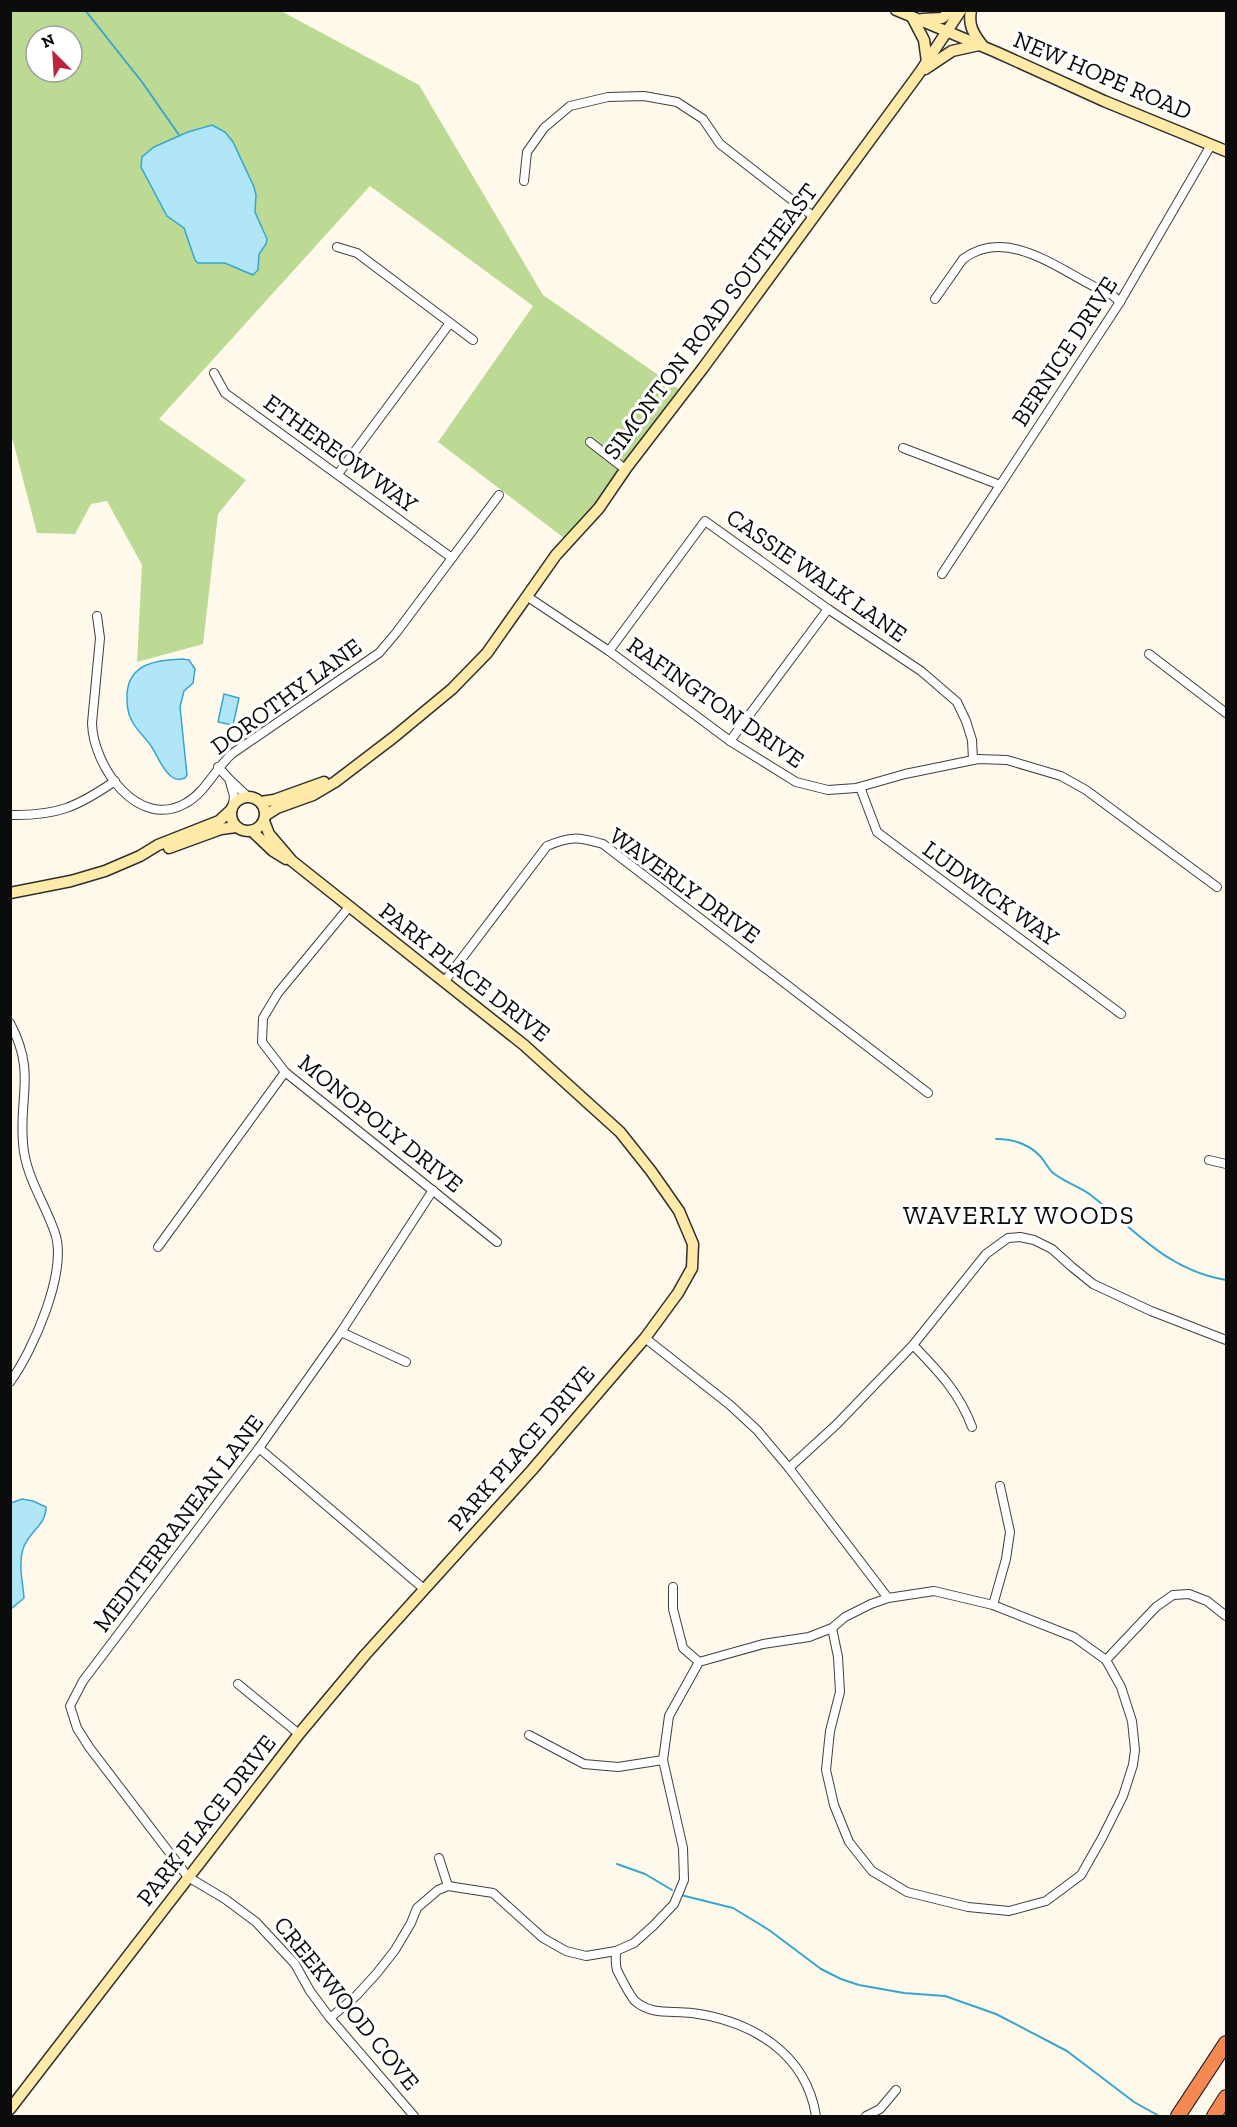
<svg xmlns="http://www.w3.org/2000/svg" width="1237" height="2127" viewBox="0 0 1237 2127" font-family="'Zilla Slab',serif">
	<rect width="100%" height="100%" fill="#fff9ec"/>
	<path fill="#bdda95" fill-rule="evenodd" d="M 10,11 L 281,11 L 419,85 L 543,295 L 680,390 L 589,512 L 564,538 L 438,442 L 533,306 L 370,186 L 159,419 L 246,480 L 218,514 L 203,644 L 137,662 L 142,565 L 107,501 L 91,504 L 75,534 L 37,533 L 13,441 L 11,439 ZM 36,36 L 72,36 L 72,72 L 36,72 Z"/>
	<g fill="#b0e6f7" stroke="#37a6ce" stroke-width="1.5">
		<polygon points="212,125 225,132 233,142 254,187 256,195 255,212 267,239 266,244 259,254 258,270 253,275 225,263 198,263 195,260 184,228 167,216 141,167 142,157 154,147 188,132"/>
		<path d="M 182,659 L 189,660 L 195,669 L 193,683 L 184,691 L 180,707 L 187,775 L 185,778 C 179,780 176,780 172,777 C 162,770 158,756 151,746 C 145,737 137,731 132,721 C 127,713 127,703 127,694 C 129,663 157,660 182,659 Z"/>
		<polygon points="224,694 239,698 233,725 218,722"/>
		<path d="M 22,1499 L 33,1501 L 46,1507 C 46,1526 28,1532 23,1549 C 18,1564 23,1583 24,1598 L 11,1609 L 11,1503 Z"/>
	</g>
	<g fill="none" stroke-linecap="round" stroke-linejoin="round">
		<g stroke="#37a6ce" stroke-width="2">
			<polyline points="85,10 142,82 179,135"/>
			<path d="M 996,1139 C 1013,1139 1029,1144 1041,1157 C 1045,1162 1048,1168 1052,1172 C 1063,1182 1080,1186 1092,1196 C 1136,1231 1167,1270 1226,1280"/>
			<polyline points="617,1864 645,1874 672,1890"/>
			<polyline points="681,1895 733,1908 769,1930 821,1969 841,1979 859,1985 904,1993 945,1996 996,2014 1067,2051 1134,2102 1159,2116"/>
		</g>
		<g stroke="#3f3f3f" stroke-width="10">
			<g id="street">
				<polyline points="524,181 527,152 544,128 570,106 608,97 644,96 677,102 703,119 720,144 814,217"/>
				<polyline points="337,247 357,253 473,340"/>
				<path d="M 935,299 L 963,259 C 1011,223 1068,278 1112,295 L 1120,302"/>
				<polyline points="214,373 225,393 452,558"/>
				<polyline points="590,442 625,469"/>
				<polyline points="903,448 1000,485"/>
				<polyline points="338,474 450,323"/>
				<polyline points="942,574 1120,302 1211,145"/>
				<polyline points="528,597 609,651 730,741 796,782 828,790 856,788 905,774 978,759 1007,760 1061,776 1086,790 1217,887"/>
				<path d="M 97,616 L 100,638 L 92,723 C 93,766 138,831 186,803 C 206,792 216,767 233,753 L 379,653 L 396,633 L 499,495"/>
				<polyline points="609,651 705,521 828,609 921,671 957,702 966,721 972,740 973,760"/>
				<polyline points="1149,654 1226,713"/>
				<polyline points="730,741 828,609"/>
				<polyline points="218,767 230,780 248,797"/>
				<polyline points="230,782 234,796 233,805"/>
				<polyline points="860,787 877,832 1121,1014"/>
				<path d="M 10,815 C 57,816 77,807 115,781"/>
				<polyline points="349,907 278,993 263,1018 262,1042 285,1072 497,1242"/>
				<path d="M 444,982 L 547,846 C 571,836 578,837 603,844 L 928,1093"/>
				<path d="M 10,1023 C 36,1072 19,1095 23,1143 C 25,1176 45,1203 55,1233 C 68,1271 33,1351 10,1382"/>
				<polyline points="1209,1160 1226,1164"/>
				<polyline points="158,1247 285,1072"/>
				<polyline points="341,1332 406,1362"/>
				<polyline points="645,1338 730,1405 757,1430 789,1468 888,1598"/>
				<path d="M 913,1345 C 938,1371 959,1392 972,1427"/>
				<polyline points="259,1448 424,1589"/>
				<polyline points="789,1468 837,1424 913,1345 986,1254 1008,1238 1020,1237 1034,1240 1052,1249 1072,1267 1093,1284 1151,1311 1226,1340"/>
				<polyline points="673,1587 673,1609 683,1648 699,1662"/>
				<polyline points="993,1605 1006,1559 1010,1532 1000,1486"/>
				<polyline points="1106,1660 1156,1607 1173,1595 1189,1594 1207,1601 1226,1616"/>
				<polyline points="238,1684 299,1734"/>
				<polyline points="529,1735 584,1764 618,1767 663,1760"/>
				<polyline points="439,1858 448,1886"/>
				<path d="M 616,1951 C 616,1957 615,1964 617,1970 C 620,1976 631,1997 635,2001 C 652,2016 673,2010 692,2013 C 752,2021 806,2053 816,2116"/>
				<polyline points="330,2018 356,1996 377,1973 395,1950 411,1923 417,1908 438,1890 448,1886 493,1893 543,1938 566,1951 586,1956 616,1951 634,1943 653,1926 674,1904 684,1880 683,1848 663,1760 669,1716 699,1662 763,1644 809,1637 832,1628 845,1617 871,1604 888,1598 934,1591 993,1605 1074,1637 1106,1660 1121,1687 1132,1721 1135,1750 1133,1765 1123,1796 1102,1838 1081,1875 1046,1901 1009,1911 968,1907 907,1892 872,1871 849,1842 834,1805 826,1770 830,1731 840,1692 838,1657 832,1628"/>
				<polyline points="414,2116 330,2018 310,1991 295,1964 256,1922 225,1899 188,1877 89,1747 77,1728 70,1706 83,1681 259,1448 341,1332 433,1190"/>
				<polyline points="866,2116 880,2109 896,2090"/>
			</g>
		</g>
		<g stroke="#2e2e2e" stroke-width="13">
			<g id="secondary">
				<polyline points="896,10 996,52 1104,101 1226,151"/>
				<path d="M 971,10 C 968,25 973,33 982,45"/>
				<polyline points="912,17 924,40 927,62"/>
				<polyline points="922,19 942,18 953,10"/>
				<polyline points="925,69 952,51 979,45"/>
				<circle cx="248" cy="814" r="17"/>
				<polyline points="261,802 274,800 324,782"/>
				<polyline points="266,815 277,808 313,795 335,782 394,737 452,689 487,653 556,555 599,508 627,467 703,368 920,72 961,10"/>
				<polyline points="252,831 273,851 286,859"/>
				<polyline points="169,848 221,829 236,827"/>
				<polyline points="10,893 71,881 105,871 140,856 158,845 219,821 231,810"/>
				<polyline points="10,2109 299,1734 365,1655 532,1470 645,1338 678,1293 692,1268 693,1244 679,1211 651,1171 620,1132 524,1045 292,861 269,834 264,821"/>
			</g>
		</g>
		<g stroke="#1d1d1d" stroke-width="16">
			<g id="highway">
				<polyline points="1178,2116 1226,2043"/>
				<polyline points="1214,2116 1226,2097"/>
			</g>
		</g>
		<use href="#street" stroke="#fff" stroke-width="8"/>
		<use href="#secondary" stroke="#ffeaa7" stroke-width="10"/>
		<use href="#highway" stroke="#f68853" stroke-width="14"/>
	</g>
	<g text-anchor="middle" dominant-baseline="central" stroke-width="6" stroke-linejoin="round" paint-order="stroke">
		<g font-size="24" fill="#0c0c0c" stroke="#fff">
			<text transform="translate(1103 75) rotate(23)">NEW HOPE ROAD</text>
			<text transform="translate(710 321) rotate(-53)">SIMONTON ROAD SOUTHEAST</text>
			<text transform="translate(1064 351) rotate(-57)">BERNICE DRIVE</text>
			<text transform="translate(341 453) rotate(36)">ETHEREOW WAY</text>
			<text transform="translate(817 575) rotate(35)">CASSIE WALK LANE</text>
			<text transform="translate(286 696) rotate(-36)">DOROTHY LANE</text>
			<text transform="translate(716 702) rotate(35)">RAFINGTON DRIVE</text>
			<text transform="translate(685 885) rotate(36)">WAVERLY DRIVE</text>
			<text transform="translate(991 893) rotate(36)">LUDWICK WAY</text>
			<text transform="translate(465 972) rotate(38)">PARK PLACE DRIVE</text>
			<text transform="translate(381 1123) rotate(39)">MONOPOLY DRIVE</text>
			<text transform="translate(521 1448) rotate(-49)">PARK PLACE DRIVE</text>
			<text transform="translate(178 1523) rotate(-53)">MEDITERRANEAN LANE</text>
			<text transform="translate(206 1820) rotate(-52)">PARK PLACE DRIVE</text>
			<text transform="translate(347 2003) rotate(51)">CREEKWOOD COVE</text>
		</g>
		<g font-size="26" letter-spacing="1.5" fill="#0c0c0c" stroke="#fff">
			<text x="1019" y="1215">WAVERLY WOODS</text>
		</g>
	</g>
	<rect width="1237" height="2127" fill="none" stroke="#0c0c0c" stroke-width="24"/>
	<g transform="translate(54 54) rotate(336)"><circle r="28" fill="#ffffff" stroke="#9e9e9e" stroke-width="1.5"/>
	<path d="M0-4.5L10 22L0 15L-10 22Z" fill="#bd233f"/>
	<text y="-9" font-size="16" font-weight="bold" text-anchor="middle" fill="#0c0c0c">N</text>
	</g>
</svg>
